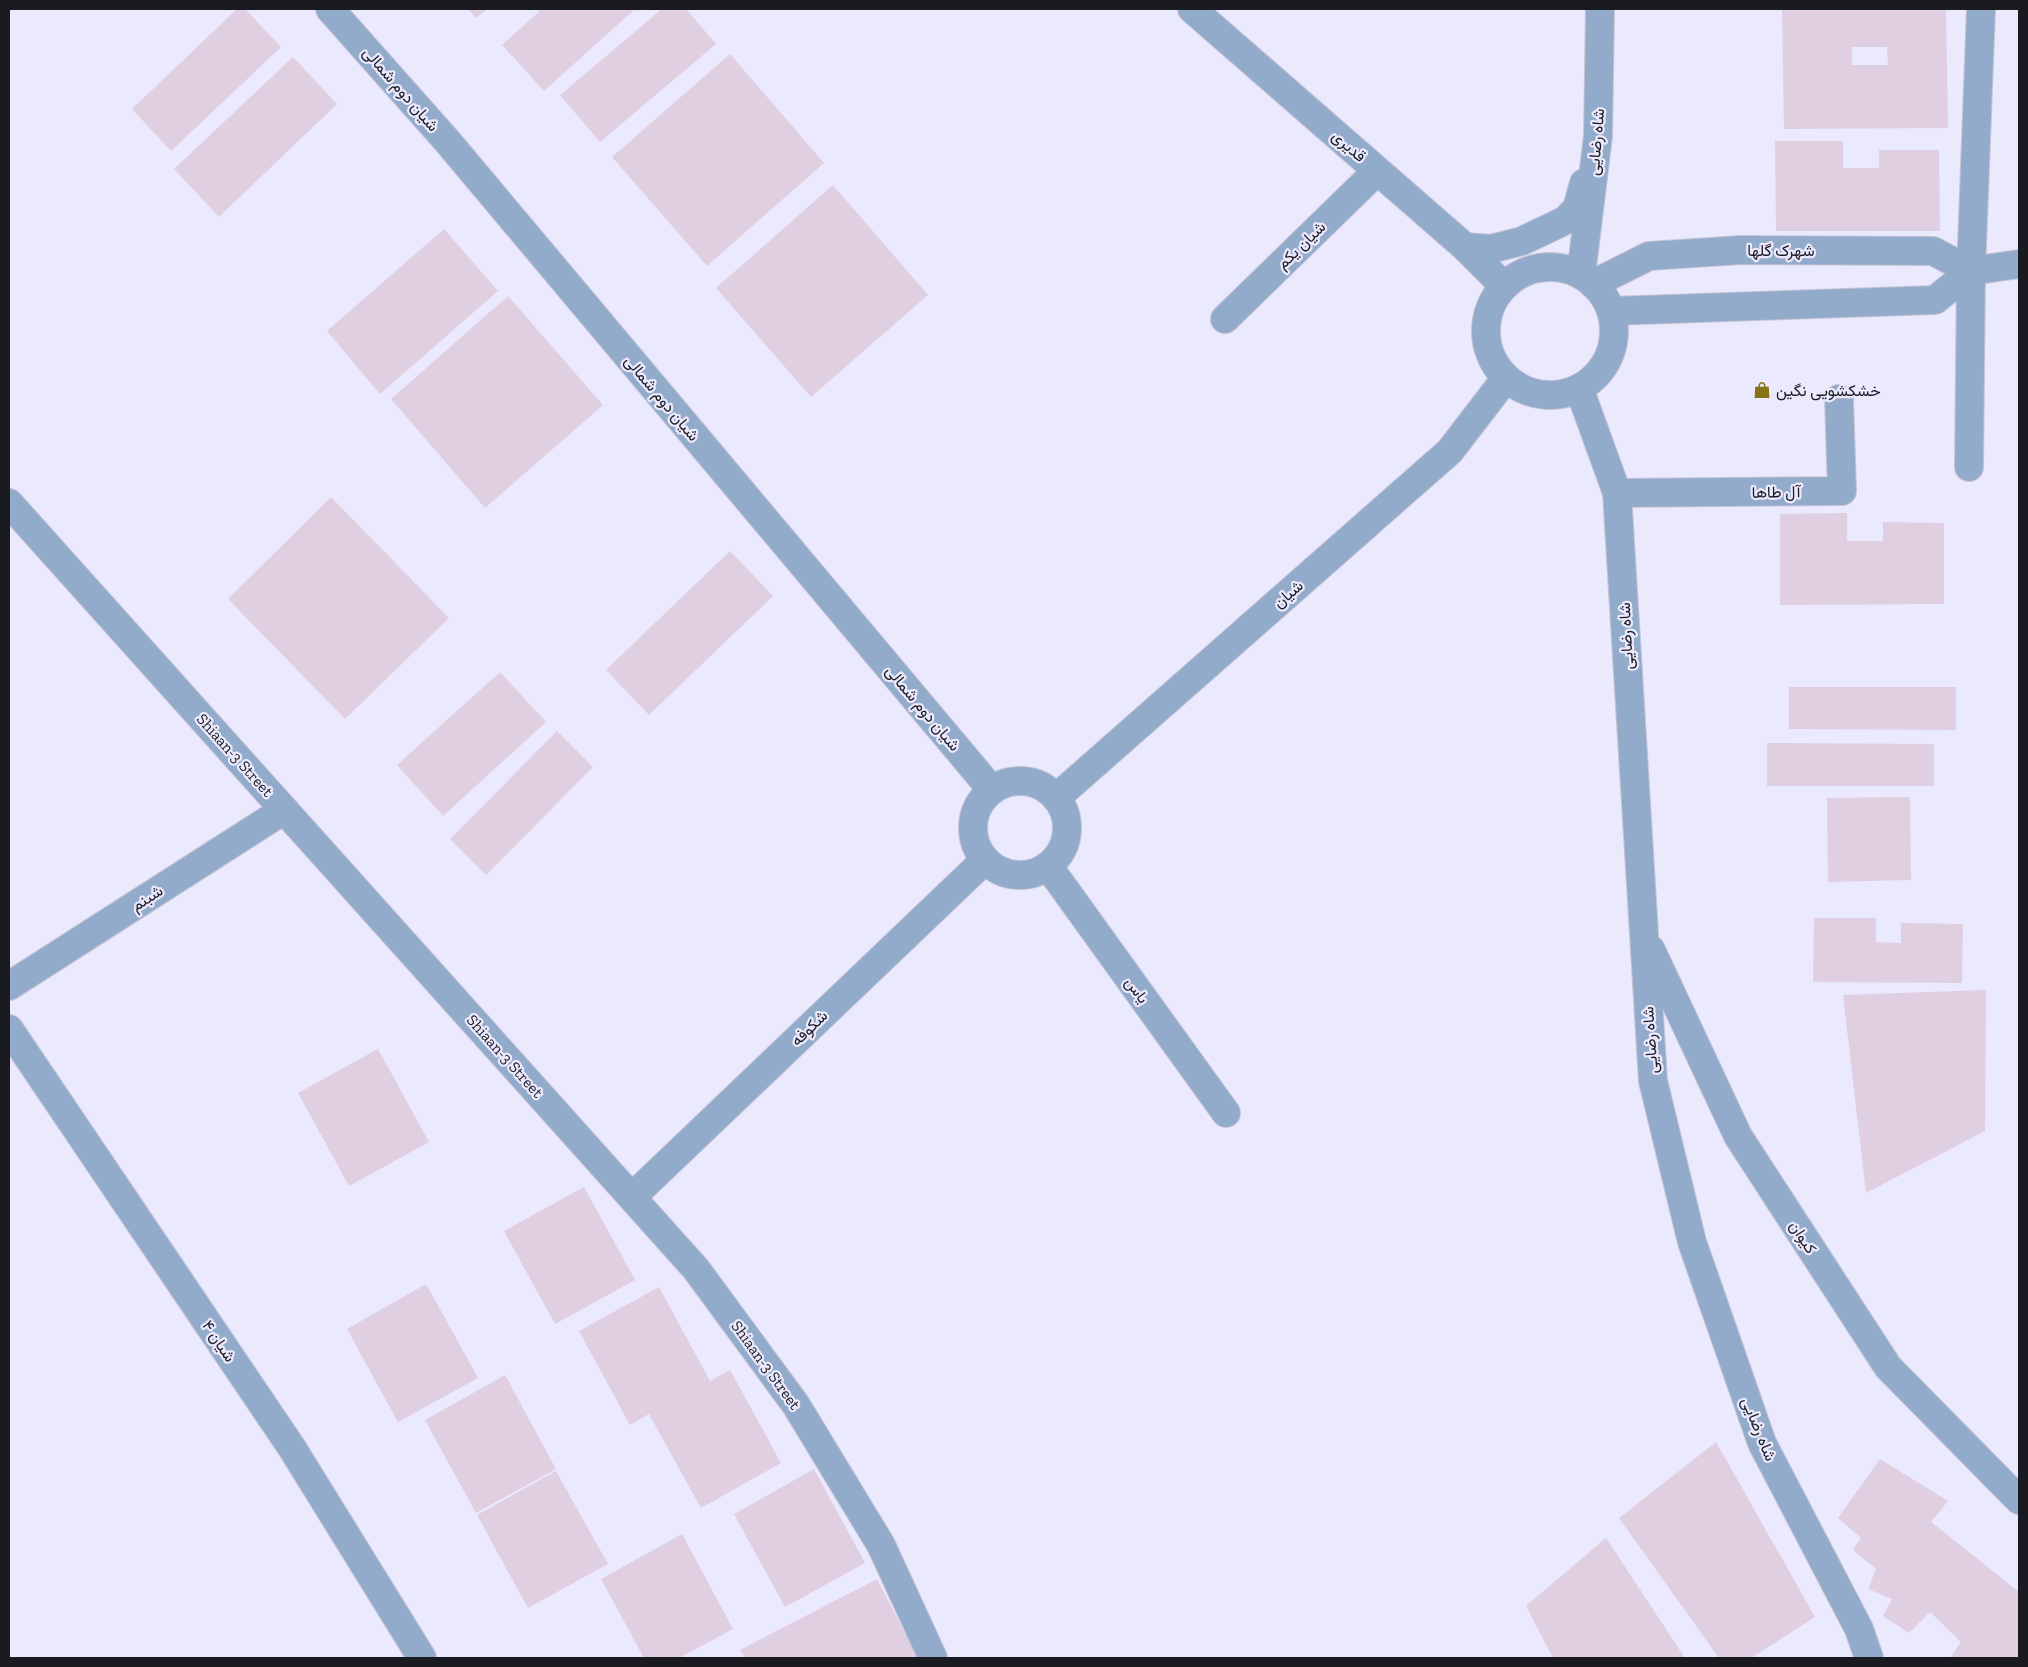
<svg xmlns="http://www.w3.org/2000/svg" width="2028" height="1667" viewBox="0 0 2028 1667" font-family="'Zilla Slab',Vazirmatn,serif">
	<rect width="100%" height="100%" fill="#ebe9fe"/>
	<g fill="#dfcfe0" fill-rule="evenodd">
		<polygon points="237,9 245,9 281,47 171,151 132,109"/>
		<polygon points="468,9 487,9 476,18"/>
		<polygon points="542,9 635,9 544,91 502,45"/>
		<polygon points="662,9 686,9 716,44 600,142 560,95"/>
		<path d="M 1782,9 L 1946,9 L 1948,128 L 1784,129 ZM 1852,47 L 1887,47 L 1888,65 L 1852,65 Z"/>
		<polygon points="730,54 824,163 707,266 612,157"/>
		<polygon points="293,57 337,104 219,217 174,169"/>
		<polygon points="1775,141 1843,141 1843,168 1879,168 1879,150 1939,150 1940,231 1776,231"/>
		<polygon points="833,185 928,295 811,397 716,288"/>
		<polygon points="444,229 498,291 380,394 327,331"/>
		<polygon points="508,296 603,405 485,508 391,399"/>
		<polygon points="331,497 449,618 345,719 228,599"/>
		<polygon points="1847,513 1847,541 1883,541 1883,522 1944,523 1944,604 1780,605 1780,514"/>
		<polygon points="730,551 773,596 649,715 606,670"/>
		<polygon points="500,672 546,722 443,816 397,765"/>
		<polygon points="1789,687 1956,687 1956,730 1789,729"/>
		<polygon points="557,731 593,767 486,875 450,839"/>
		<polygon points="1767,743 1934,744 1934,786 1767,786"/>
		<polygon points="1910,797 1911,880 1828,882 1827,798"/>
		<polygon points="1814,918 1876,918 1876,942 1901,943 1901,923 1963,924 1962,983 1813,982"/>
		<polygon points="1986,990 1985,1131 1866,1193 1843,995"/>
		<polygon points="378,1049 429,1142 349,1186 298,1093"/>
		<polygon points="584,1187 635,1280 555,1324 504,1231"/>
		<polygon points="426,1284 478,1378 398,1422 347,1329"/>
		<polygon points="659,1287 710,1381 730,1370 781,1463 701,1508 649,1414 630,1425 579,1331"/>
		<polygon points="505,1375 556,1469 476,1513 425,1420"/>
		<polygon points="1716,1442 1815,1617 1751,1658 1719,1658 1619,1518"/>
		<polygon points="1880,1459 1948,1501 1931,1522 2019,1592 2019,1658 1950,1658 1961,1642 1930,1612 1909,1633 1883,1616 1892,1599 1868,1589 1876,1569 1853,1550 1861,1538 1838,1518"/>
		<polygon points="814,1469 865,1563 785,1607 734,1514"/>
		<polygon points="556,1471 608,1564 528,1608 477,1515"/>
		<polygon points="682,1534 733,1629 679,1658 644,1658 601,1579"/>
		<polygon points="1606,1538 1685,1658 1553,1658 1526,1606"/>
		<polygon points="877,1579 918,1658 745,1658 740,1650"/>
	</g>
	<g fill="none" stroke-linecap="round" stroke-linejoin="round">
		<g stroke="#c5c4d6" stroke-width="30">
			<g id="minor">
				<polyline points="330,9 448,142 992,790"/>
				<polyline points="1192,9 1465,247 1504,286"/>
				<polyline points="1465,247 1491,249 1522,241 1566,220 1577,208 1584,183"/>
				<circle cx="1550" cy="331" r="64"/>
				<polyline points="1581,275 1598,136 1600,9"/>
				<polyline points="1593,284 1649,256 1741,250 1933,251 1971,271"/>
				<polyline points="1611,311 1935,300 1971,271 2019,264"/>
				<polyline points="1225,319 1377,171"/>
				<polyline points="1579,388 1617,493 1653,1081 1692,1242 1762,1443 1859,1629 1869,1658"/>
				<polyline points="1969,467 1971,271 1981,9"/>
				<polyline points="1617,493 1842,491 1839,399"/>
				<polyline points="9,503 696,1269 796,1405 881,1545 933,1658"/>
				<circle cx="1020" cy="828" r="47"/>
				<polyline points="1056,798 1450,451 1506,378"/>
				<polyline points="1048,866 1226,1113"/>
				<polyline points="1651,950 1738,1136 1888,1367 2019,1500"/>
				<polyline points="9,986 284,810"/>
				<polyline points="9,1029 292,1448 422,1658"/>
				<polyline points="632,1197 985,860"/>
			</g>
		</g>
		<use href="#minor" stroke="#93abca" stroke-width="28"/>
	</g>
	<defs>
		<g id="shop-bare" transform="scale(1.35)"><path d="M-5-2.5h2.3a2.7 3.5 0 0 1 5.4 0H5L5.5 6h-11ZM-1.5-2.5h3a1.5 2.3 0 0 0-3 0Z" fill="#847416" stroke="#ebe9fe" stroke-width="2.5" paint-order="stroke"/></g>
	</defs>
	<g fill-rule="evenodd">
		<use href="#shop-bare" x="1762" y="390"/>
	</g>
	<g text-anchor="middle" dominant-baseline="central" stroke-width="4.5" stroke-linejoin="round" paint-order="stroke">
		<g font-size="16" fill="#1a1a21" stroke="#ebe9fe">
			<text transform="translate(401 89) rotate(49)">شیان دوم شمالی</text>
			<text transform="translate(1596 142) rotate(-85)">شاه رضایی</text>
			<text transform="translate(1349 146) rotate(41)">قدیری</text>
			<text transform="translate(1301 245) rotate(-44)">شیان یکم</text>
			<text x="1781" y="250">شهرک گلها</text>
			<text transform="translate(662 398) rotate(50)">شیان دوم شمالی</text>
			<text transform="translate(1776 492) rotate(-1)">آل طاها</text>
			<text transform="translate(1288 594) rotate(-41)">شیان</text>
			<text transform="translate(1626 636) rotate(-93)">شاه رضایی</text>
			<text transform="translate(923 708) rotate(50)">شیان دوم شمالی</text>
			<text transform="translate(235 755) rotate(48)">Shiaan-3 Street</text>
			<text transform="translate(147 898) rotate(-33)">شبنم</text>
			<text transform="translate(1137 990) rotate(54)">یاس</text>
			<text transform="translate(809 1028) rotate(-44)">شکوفه</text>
			<text transform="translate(1650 1040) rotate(-94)">شاه رضایی</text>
			<text transform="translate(505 1056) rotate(48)">Shiaan-3 Street</text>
			<text transform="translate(1803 1237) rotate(57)">کیوان</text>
			<text transform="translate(219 1341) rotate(56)">شیان ۴</text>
			<text transform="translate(766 1365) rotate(54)">Shiaan-3 Street</text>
			<text transform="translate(1759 1429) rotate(68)">شاه رضایی</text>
		</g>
		<g font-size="16" fill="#1a1a21" stroke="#ebe9fe" text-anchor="start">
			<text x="1776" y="390">خشکشویی نگین</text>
		</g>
	</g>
	<rect width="2028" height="1667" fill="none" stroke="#1a1a21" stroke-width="20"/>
</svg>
